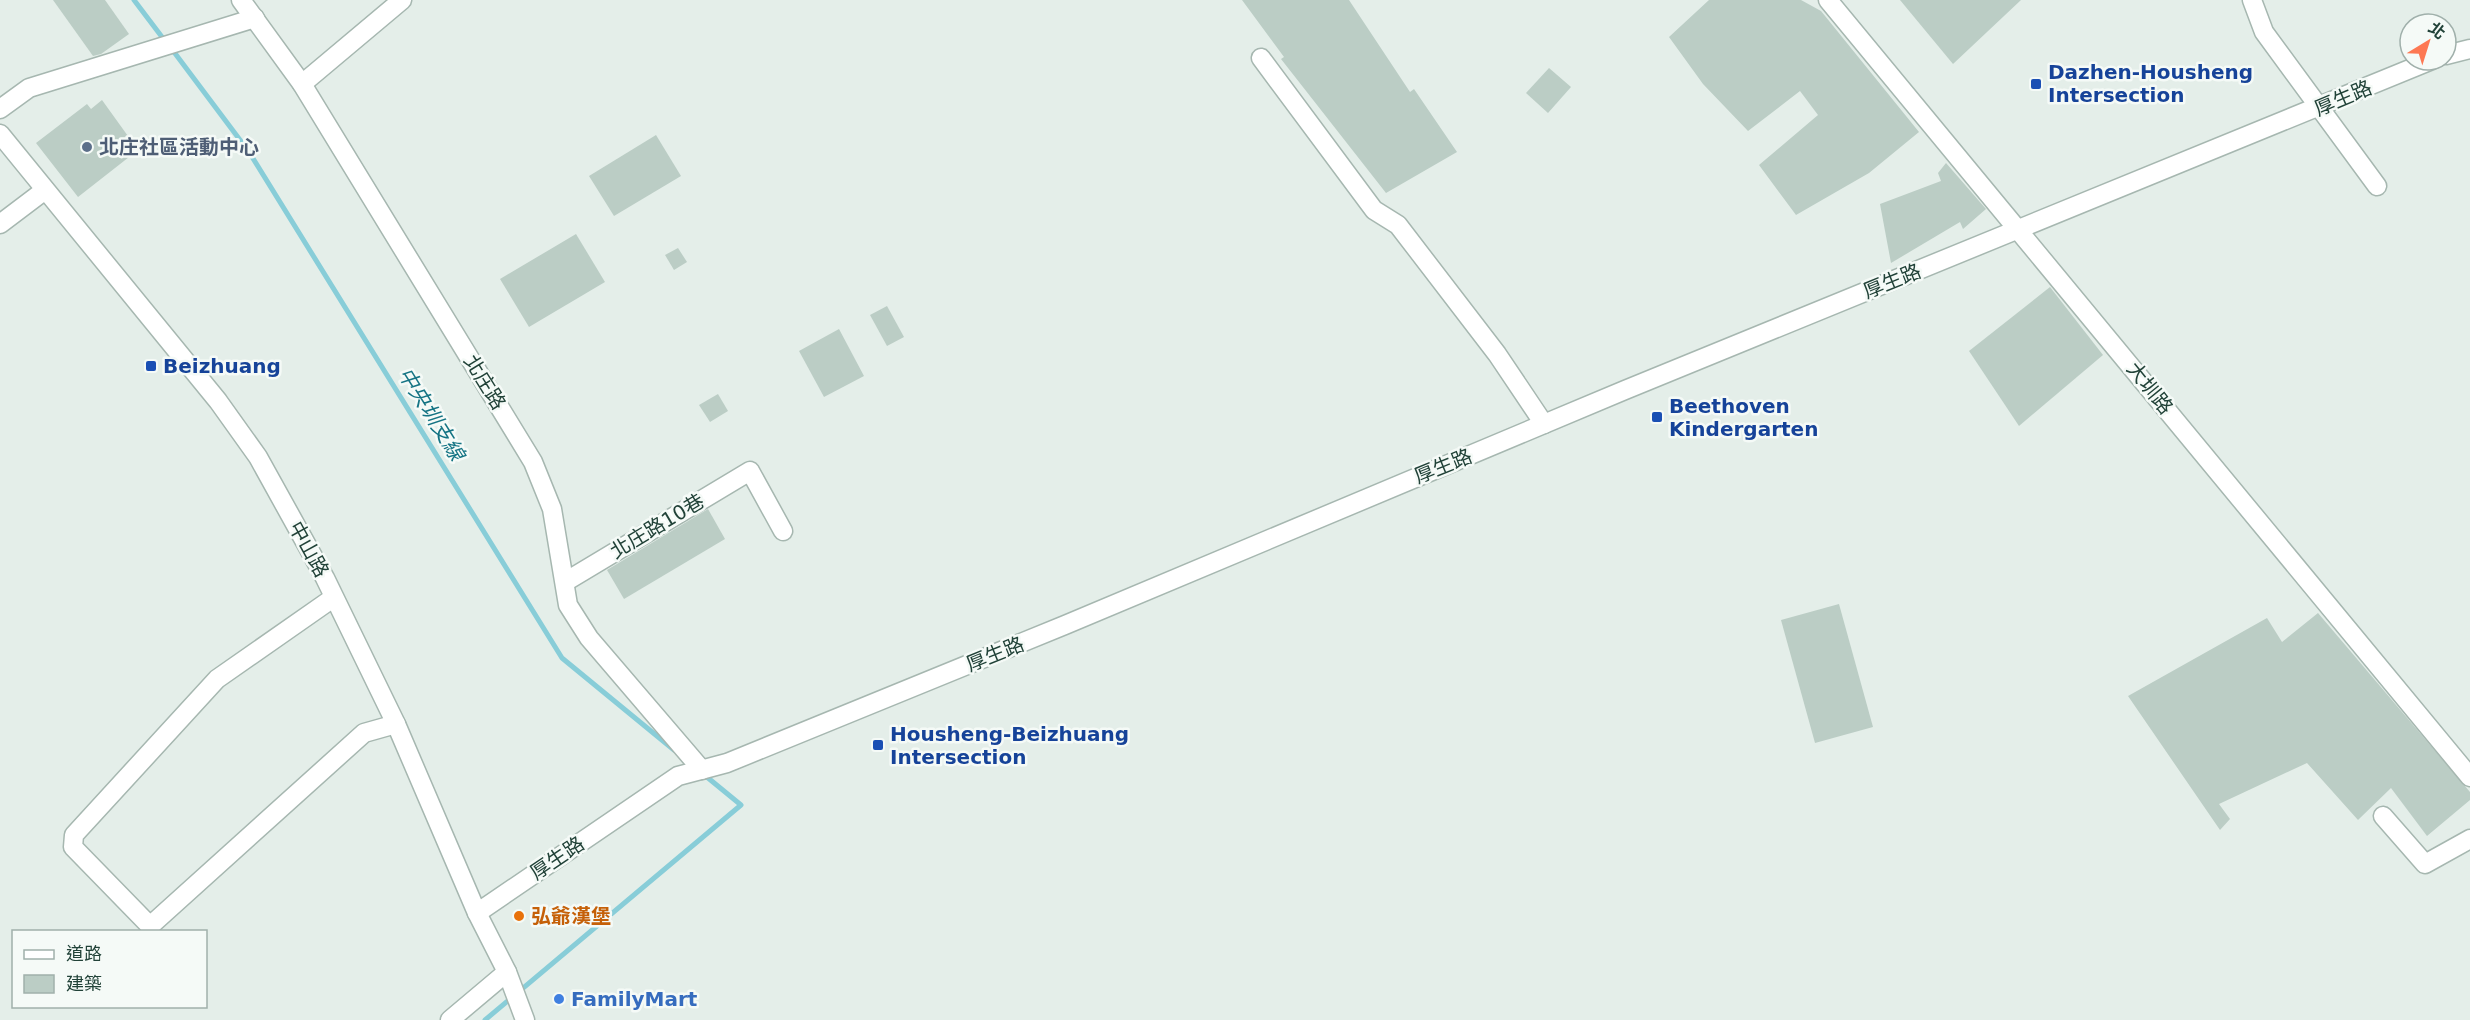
<svg xmlns="http://www.w3.org/2000/svg" width="2470" height="1020" viewBox="0 0 2470 1020" font-family="'DejaVu Sans','Noto Sans TC',sans-serif">
	<rect width="100%" height="100%" fill="#e4eee9"/>
	<g fill="none" stroke-linecap="round" stroke-linejoin="round">
		<g stroke="#88cdd8" stroke-width="5">
			<polyline points="134,0 165,41"/>
			<polyline points="171,48 249,152 562,658 674,750"/>
			<polyline points="485,1020 741,805 702,773"/>
		</g>
	</g>
	<g fill="#bbcdc5">
		<polygon points="53,0 105,0 129,34 101,54 93,56"/>
		<polygon points="1242,0 1349,0 1410,92 1414,89 1457,152 1386,193 1281,59 1284,57"/>
		<polygon points="1709,0 1801,0 1821,11 1919,132 1869,173 1796,215 1759,165 1818,115 1800,91 1748,131 1703,84 1669,37"/>
		<polygon points="1900,0 2021,0 1953,64"/>
		<polygon points="1549,68 1571,87 1548,113 1526,93"/>
		<polygon points="102,100 138,150 78,197 36,143 87,104 91,109"/>
		<polygon points="656,135 681,176 614,216 589,176"/>
		<polygon points="1946,163 1986,209 1963,229 1960,222 1891,263 1880,204 1941,181 1938,173"/>
		<polygon points="576,234 605,282 529,327 500,279"/>
		<polygon points="678,248 687,262 674,270 665,255"/>
		<polygon points="2050,287 2103,355 2019,426 1969,351"/>
		<polygon points="887,306 904,337 887,346 870,315"/>
		<polygon points="839,329 864,376 824,397 799,351"/>
		<polygon points="718,394 728,411 710,422 699,405"/>
		<polygon points="708,509 725,539 624,599 607,570"/>
		<polygon points="1839,604 1873,727 1815,743 1781,620"/>
		<polygon points="2318,613 2470,792 2470,800 2427,836 2391,788 2358,820 2307,763 2219,804 2230,819 2220,830 2128,696 2267,618 2282,642"/>
	</g>
	<g fill="none" stroke-linecap="round" stroke-linejoin="round">
		<g stroke="#a6b7b0" stroke-width="21">
			<g id="minor">
				<polyline points="241,0 302,84 533,462 552,509 568,605 589,638 702,770"/>
				<polyline points="1828,0 2470,777"/>
				<polyline points="2252,0 2264,32 2377,186"/>
				<polyline points="2446,55 2470,49"/>
				<polyline points="1261,58 1374,210 1398,225 1497,354 1544,424"/>
				<polyline points="302,84 402,0"/>
				<polyline points="0,109 29,88 255,18"/>
				<polyline points="0,134 218,401 258,457 325,578 396,724 477,913 507,972 525,1020"/>
				<polyline points="0,224 45,190"/>
				<polyline points="565,582 750,471 783,531"/>
				<polyline points="333,598 217,679 74,835 73,847 150,926 364,733 396,724"/>
				<polyline points="2383,816 2425,864 2470,839"/>
				<polyline points="477,913 678,776 727,763 1065,625 1625,390 2432,60"/>
				<polyline points="450,1020 507,972"/>
			</g>
		</g>
		<use href="#minor" stroke="#fff" stroke-width="18"/>
	</g>
	<g fill="#1a4fb4" stroke="#f5faf7" stroke-width="2">
		<rect x="2030" y="78" width="12" height="12" rx="3"/>
		<rect x="145" y="360" width="12" height="12" rx="3"/>
		<rect x="1651" y="411" width="12" height="12" rx="3"/>
		<rect x="872" y="739" width="12" height="12" rx="3"/>
	</g>
	<circle fill="#5c6f8a" stroke="#f5faf7" stroke-width="2" cx="87" cy="147" r="6"/>
	<circle fill="#e8710a" stroke="#f5faf7" stroke-width="2" cx="519" cy="916" r="6"/>
	<circle fill="#3f7fe0" stroke="#f5faf7" stroke-width="2" cx="559" cy="999" r="6"/>
	<g text-anchor="middle" dominant-baseline="central" stroke-width="5" stroke-linejoin="round" paint-order="stroke">
		<g font-size="20" font-weight="bold" fill="#164399" stroke="#f5faf7" text-anchor="start">
			<text x="2048" y="72">Dazhen-Housheng<tspan x="2048" dy="23">Intersection</tspan></text>
			<text x="163" y="366">Beizhuang</text>
			<text x="1669" y="406">Beethoven<tspan x="1669" dy="23">Kindergarten</tspan></text>
			<text x="890" y="734">Housheng-Beizhuang<tspan x="890" dy="23">Intersection</tspan></text>
		</g>
		<g font-size="20" fill="#214238" stroke="#f5faf7">
			<text transform="translate(2343 98) rotate(-23)">厚生路</text>
			<text transform="translate(1892 281) rotate(-22)">厚生路</text>
			<text transform="translate(485 382) rotate(58)">北庄路</text>
			<text transform="translate(2150 388) rotate(51)">大圳路</text>
			<text transform="translate(1443 466) rotate(-22)">厚生路</text>
			<text transform="translate(657 526) rotate(-31)">北庄路10巷</text>
			<text transform="translate(309 549) rotate(61)">中山路</text>
			<text transform="translate(995 654) rotate(-22)">厚生路</text>
			<text transform="translate(557 858) rotate(-34)">厚生路</text>
		</g>
		<g font-size="20" font-weight="bold" fill="#4e5e75" stroke="#f5faf7" text-anchor="start">
			<text x="99" y="147">北庄社區活動中心</text>
		</g>
		<g font-size="20" font-weight="bold" fill="#c56008" stroke="#f5faf7" text-anchor="start">
			<text x="531" y="916">弘爺漢堡</text>
		</g>
		<g font-size="20" font-weight="bold" fill="#366cbe" stroke="#f5faf7" text-anchor="start">
			<text x="571" y="999">FamilyMart</text>
		</g>
		<g font-size="21" font-style="italic" fill="#157484" stroke="#f5faf7">
			<text transform="translate(431 414) rotate(58)">中央圳支線</text>
		</g>
	</g>
	<rect x="12" y="930" width="195" height="78" fill="#f5faf7" stroke="#a0b0ab" stroke-width="1.5"/>
	<rect x="24" y="950" width="30" height="9" fill="#ffffff" stroke="#a0b0ab" stroke-width="1.5"/>
	<text x="66" y="960" font-size="18" fill="#214238">道路</text>
	<rect x="24" y="975" width="30" height="18" fill="#bbcdc5" stroke="#a0b0ab" stroke-width="1.5"/>
	<text x="66" y="990" font-size="18" fill="#214238">建築</text>
	<g transform="translate(2428 42) rotate(38)"><circle r="28" fill="#f5faf7" stroke="#a0b0ab" stroke-width="1.5"/>
	<path d="M0-4.5L10 22L0 15L-10 22Z" fill="#fd7853"/>
	<text y="-9" font-size="16" font-weight="bold" text-anchor="middle" fill="#214238">北</text>
	</g>
</svg>
